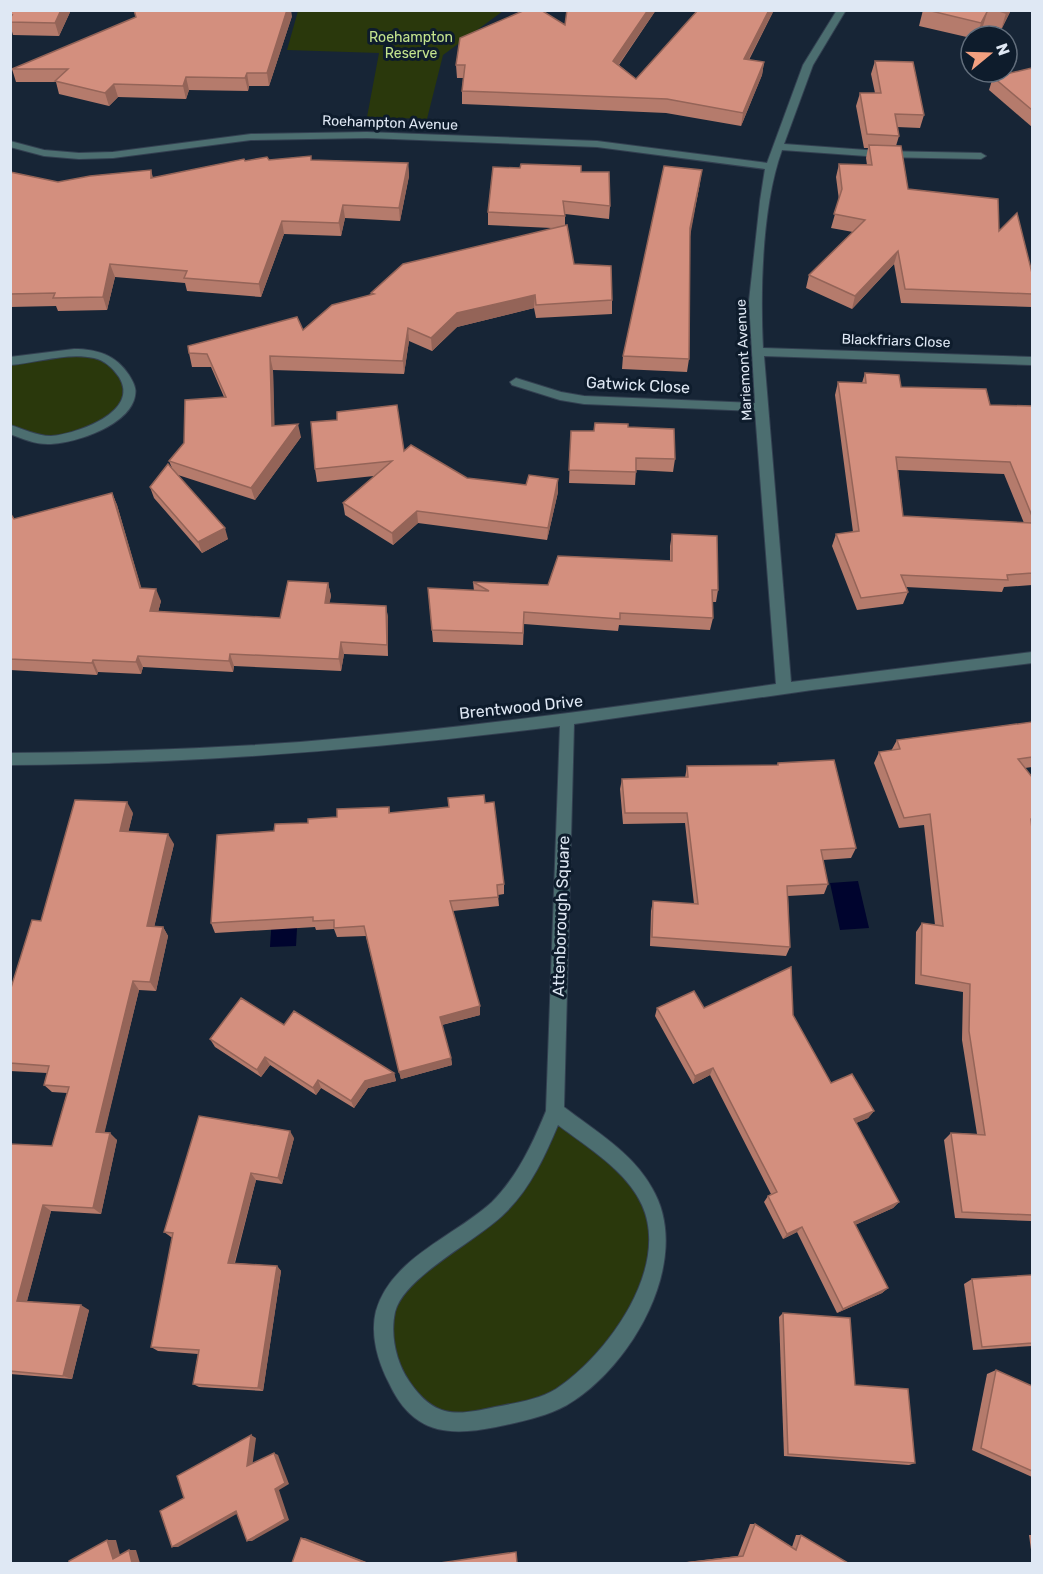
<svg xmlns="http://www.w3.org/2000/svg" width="1043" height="1574" viewBox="0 0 1043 1574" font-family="Rubik,sans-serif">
	<rect width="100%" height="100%" fill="#172536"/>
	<g fill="#2a380c">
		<polygon points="397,10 406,12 503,11 443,55 427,119 367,117 379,53 287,50 298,11"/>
		<polygon points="91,353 115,365 129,396 106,424 47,440 11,429 10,361"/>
		<polygon points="555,1111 633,1178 657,1224 638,1311 562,1396 438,1421 385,1348 399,1287 499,1207"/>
	</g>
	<g fill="#00042e">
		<polygon points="858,881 869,928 840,930 830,883"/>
		<polygon points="299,893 296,946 270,947 273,901"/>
	</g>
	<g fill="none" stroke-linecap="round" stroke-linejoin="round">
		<g stroke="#334051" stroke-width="2">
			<g id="minor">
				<path d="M 837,10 L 846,10 L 813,65 L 784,144 L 880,151 L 981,153 L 986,156 L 981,159 L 880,157 L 782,150 C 762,205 760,290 763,348 L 1032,357 L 1032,365 L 764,356 L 791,682 L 1032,652 L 1032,663 L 812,690 L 574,724 L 564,1107 C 594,1130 633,1153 652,1188 C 694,1259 632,1367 567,1405 C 545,1417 520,1422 496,1427 C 447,1437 412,1433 389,1383 C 378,1362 370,1335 376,1311 C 391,1258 455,1236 492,1202 C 517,1177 533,1143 546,1111 L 560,726 C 377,749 195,764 10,765 L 10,753 C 107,752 204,749 300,742 C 460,729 618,707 776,684 L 755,411 L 584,404 L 560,400 L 512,385 L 510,382 L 516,378 L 561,392 L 584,396 L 755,403 L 749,301 L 760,201 L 765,169 L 597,147 L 367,138 L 251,140 L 113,158 L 79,159 L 44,156 L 10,147 L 10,141 L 44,150 L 79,153 L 113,152 L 251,134 L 367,132 L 597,141 L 767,163 L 803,65 ZM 558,1125 C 587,1147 627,1171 642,1205 C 671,1269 606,1356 556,1389 C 538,1400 515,1403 495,1407 C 455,1416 434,1418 409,1381 C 396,1362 390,1335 395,1312 C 404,1276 479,1240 505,1213 C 530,1189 545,1156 558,1125 Z"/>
				<path d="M 74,349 C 97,349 116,355 129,375 C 133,382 137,388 135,396 C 130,425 76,443 51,444 C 37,445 23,439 10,434 L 10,425 C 24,429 36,436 51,436 C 76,434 141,412 119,377 C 113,368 104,360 94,358 C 67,352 37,363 10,365 L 10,357 Z"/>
			</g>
		</g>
		<use href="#minor" fill="#4c6e70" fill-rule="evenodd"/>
	</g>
	<g fill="#b57b6c" fill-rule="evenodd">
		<polygon points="10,10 71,10 59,36 13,35 11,28"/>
		<polygon points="567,10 656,10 619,65 636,79 773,12 749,60 764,62 762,75 741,126 666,113 462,104 462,91 463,78 457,78 456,65 565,25"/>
		<polygon points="923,10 1011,10 1001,30 983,26 978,36 971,36 971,38 919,26"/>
		<polygon points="292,16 269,86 249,86 248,91 189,90 186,99 118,97 109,106 59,94 56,82 16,82 12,69"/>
		<polygon points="875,61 924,115 920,128 897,127 899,136 896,146 908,189 999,231 1032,273 1032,307 901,303 894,264 852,309 806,288 809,275 853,232 831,228 839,200 836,177 839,164 867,165 866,158 868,148 864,148 856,106 860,93 875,93 871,74"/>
		<polygon points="1032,68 1032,127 989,90 993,77"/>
		<polygon points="269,160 311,160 408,163 409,176 400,221 345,218 341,236 284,234 261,297 187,291 185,283 115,277 107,310 58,311 56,306 10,307 10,172 58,182 151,170 153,178 245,161"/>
		<polygon points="581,172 610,206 609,219 565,214 565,225 574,264 612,300 612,314 536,318 534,308 457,327 432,351 409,341 404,374 273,370 274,426 301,437 255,500 178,475 228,539 202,553 154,498 150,487 172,468 169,461 224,397 211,367 192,367 189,353 303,330 371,294 371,293 552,228 488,225 488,212"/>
		<polygon points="700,183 690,233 689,359 687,372 622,369 623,356"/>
		<path d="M 865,373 L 901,387 L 990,405 L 1032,406 L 1032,585 L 1004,587 L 1002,592 L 906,587 L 908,592 L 903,604 L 857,610 L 832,546 L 836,534 L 853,532 L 835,395 L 838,382 L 862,383 ZM 898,470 L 1004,474 L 1024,523 L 903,516 Z"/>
		<polygon points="337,420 404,451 467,478 558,492 547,540 418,523 393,545 345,515 343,503 374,476 317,482 315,469"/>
		<polygon points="628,427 675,459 673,472 636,470 635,485 569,483 571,431 594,431"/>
		<polygon points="112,493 117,505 141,588 161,601 158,612 280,618 328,583 331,596 329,603 386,606 388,618 388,656 344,654 341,671 234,666 233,672 143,667 141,674 98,672 97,675 10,670 10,513 14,519"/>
		<polygon points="672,534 718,590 716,602 712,602 713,618 710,630 619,625 618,631 524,624 523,645 433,642 428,588 474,591 473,582 548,585 670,561 670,546"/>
		<polygon points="1032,722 1032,767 1025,768 1032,829 1032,1229 1031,1221 955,1218 944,1140 951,1133 977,1134 962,1040 963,992 915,984 916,932 922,923 935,925 924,825 899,828 874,763 879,752 891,751 897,740"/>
		<polygon points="778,763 856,848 851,858 823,860 828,884 824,894 788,896 790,947 786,956 650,946 651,911 653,901 694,904 685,823 623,824 620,789 622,779 685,778 687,766 777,765"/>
		<polygon points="485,803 504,884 504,894 498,895 499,906 453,911 480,1006 480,1015 442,1025 451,1058 452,1065 401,1079 366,936 337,937 334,929 316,930 315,927 215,933 211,923 274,831 308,823 389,807 390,813"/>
		<polygon points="133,813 128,832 174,844 154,927 163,927 168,936 156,991 139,990 104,1133 117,1140 101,1214 51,1211 27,1301 89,1310 72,1379 10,1374 10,1144 52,1146 67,1093 52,1092 44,1085 47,1073 10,1071 10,991 41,921"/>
		<polygon points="657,1008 704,1008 793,1015 831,1083 874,1111 868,1118 856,1123 899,1202 893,1208 855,1225 888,1288 882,1293 837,1313 797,1232 783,1239 764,1202 768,1196 771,1194 710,1075 693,1084 655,1016"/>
		<polygon points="284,1025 394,1073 396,1081 368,1088 354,1108 321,1088 316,1095 270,1065 261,1077 215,1047 210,1039"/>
		<polygon points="294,1138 282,1184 256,1180 235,1263 277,1266 281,1271 263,1391 199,1387 193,1384 198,1354 158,1351 151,1347 173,1238 171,1237 164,1232"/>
		<polygon points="1032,1275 1032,1346 973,1350 964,1284 972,1279"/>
		<polygon points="783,1313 855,1385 915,1463 909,1465 784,1456 779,1317"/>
		<polygon points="996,1370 1032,1386 1032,1477 972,1450 987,1374"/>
		<polygon points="750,1524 755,1524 792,1547 796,1535 801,1535 848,1563 679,1563 738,1556"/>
		<polygon points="1029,1535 1032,1535 1032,1557"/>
	</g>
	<g fill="#946458">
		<polygon points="61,10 71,10 59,36 55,23"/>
		<polygon points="287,10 291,10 292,16 269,86 267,73"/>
		<polygon points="648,10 656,10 612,74 613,61"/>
		<polygon points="769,10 774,10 742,72 744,59"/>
		<polygon points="988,10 983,26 977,36 981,23"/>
		<polygon points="1008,10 1011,10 1001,30 1006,13"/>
		<polygon points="764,62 762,75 741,126 743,113"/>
		<polygon points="247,73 249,86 248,91 245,78"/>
		<polygon points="186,77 189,90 186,99 183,86"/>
		<polygon points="114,84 118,97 109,106 105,93"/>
		<polygon points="408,163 409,176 400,221 399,208"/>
		<polygon points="702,170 700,183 689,242 690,228"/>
		<polygon points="343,205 345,218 341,236 339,223"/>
		<polygon points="282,221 284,234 261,297 259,284"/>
		<polygon points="898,251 894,264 852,309 855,296"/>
		<polygon points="110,264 115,277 107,310 103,297"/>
		<polygon points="535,295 534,308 457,327 432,351 431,338 457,313"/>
		<polygon points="408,328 409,341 404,374 403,361"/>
		<polygon points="270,356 273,370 275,439 272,426"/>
		<polygon points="298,424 301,437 255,500 251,488"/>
		<polygon points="558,479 558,492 547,540 548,528"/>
		<polygon points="112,493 117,505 145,600 140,588"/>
		<polygon points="417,511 418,523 393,545 392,533"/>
		<polygon points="225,528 228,539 202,553 198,542"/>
		<polygon points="328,583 331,596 327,615 325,603"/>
		<polygon points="156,589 161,601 155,623 150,611"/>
		<polygon points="386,606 388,618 388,656 387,645"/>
		<polygon points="341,642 344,654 341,671 339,659"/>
		<polygon points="230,654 234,666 233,672 229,661"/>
		<polygon points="138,656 143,667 141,674 136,662"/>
		<polygon points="93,660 98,672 97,675 92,663"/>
		<polygon points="127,802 133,813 126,842 120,831"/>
		<polygon points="168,834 174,844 152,936 147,926"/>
		<polygon points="163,927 168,936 156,991 150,982"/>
		<polygon points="133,981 139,990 103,1139 96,1132"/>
		<polygon points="480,1006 480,1015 441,1025 440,1017"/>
		<polygon points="265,1057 270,1065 261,1077 257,1070"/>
		<polygon points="451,1058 452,1065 401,1079 399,1072"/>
		<polygon points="713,1068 710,1075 693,1084 695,1076"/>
		<polygon points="394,1073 396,1081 368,1088 354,1108 351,1101 365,1081"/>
		<polygon points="318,1080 321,1088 316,1095 313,1088"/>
		<polygon points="874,1111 868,1118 849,1126 854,1119"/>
		<polygon points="290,1131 294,1138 282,1184 278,1178"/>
		<polygon points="110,1133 117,1140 101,1214 93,1208"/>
		<polygon points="251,1173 256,1180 233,1268 228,1263"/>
		<polygon points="899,1202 893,1208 848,1228 854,1222"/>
		<polygon points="43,1205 51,1211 26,1305 17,1301"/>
		<polygon points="802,1227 797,1232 783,1239 787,1234"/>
		<polygon points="277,1266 281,1271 263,1391 258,1388"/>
		<polygon points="888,1288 882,1293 837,1313 843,1309"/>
		<polygon points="81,1305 89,1310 72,1379 63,1376"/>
		<polygon points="251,1435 256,1438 252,1468 247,1466"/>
		<polygon points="274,1453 278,1455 289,1484 279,1490 289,1520 252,1541 247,1541 275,1489"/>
		<polygon points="236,1511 242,1511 178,1547 172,1547"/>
		<polygon points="301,1538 305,1538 369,1563 366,1563"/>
		<polygon points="107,1540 116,1540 121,1559 113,1559"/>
		<polygon points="129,1550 136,1550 140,1563 132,1563"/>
	</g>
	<g fill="#d38f7e" stroke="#946458" stroke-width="1.5">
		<polygon points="10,10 61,10 55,23 10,22 10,18 12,15 10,15"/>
		<polygon points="134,10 287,10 267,73 247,73 245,78 186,77 183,86 114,84 105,93 55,81 68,69 12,69 136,17"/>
		<polygon points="525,10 541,10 565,25 567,10 648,10 613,61 636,79 698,10 769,10 744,59 764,62 743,113 667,99 462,91 465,65 456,65 460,38"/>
		<polygon points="927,10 988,10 981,23"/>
		<polygon points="996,10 1008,10 1006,13"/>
		<polygon points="875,61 913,62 924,115 895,114 899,136 867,134 860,93 881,93"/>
		<polygon points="1032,68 1032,110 993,77"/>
		<polygon points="869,145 901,146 908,189 998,199 999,231 1017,213 1032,273 1032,294 905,289 898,251 855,296 809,275 865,220 834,214 842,189 839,164 872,165"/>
		<polygon points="311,156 311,160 408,163 399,208 343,205 339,223 282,221 259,284 184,278 187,271 110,264 103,297 53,298 55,293 10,294 10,172 58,182 90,176 151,170 151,178 244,159 245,161 267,157 269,160"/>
		<polygon points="521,164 581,166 581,172 609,172 610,206 563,201 565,216 488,212 493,167 520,168"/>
		<polygon points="664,166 702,170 690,228 689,359 623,356"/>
		<polygon points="567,225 574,264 611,266 612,300 536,305 535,295 457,313 431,338 408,328 403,361 270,356 272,426 298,424 251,488 169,461 184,443 185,400 226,397 207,354 189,353 188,346 297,317 303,330 332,305 374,294 371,293 403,264"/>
		<polygon points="865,373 899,375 901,387 986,389 990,405 1032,406 1032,516 1010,462 896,457 903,516 1032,523 1032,573 1007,575 1008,580 901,575 908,592 861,598 836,534 859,531 838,382 866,383"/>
		<polygon points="397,405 404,451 411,445 467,478 526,485 529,475 558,479 548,528 417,511 392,533 343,503 392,461 315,469 311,422 337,420 337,412"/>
		<polygon points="595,423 628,424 628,427 674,429 675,459 636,458 636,472 569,470 571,431 594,431"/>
		<polygon points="168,464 225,528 198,542 150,487"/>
		<polygon points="112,493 140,588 156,589 150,611 280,618 288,581 328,583 325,603 386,606 387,645 341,642 339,659 230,654 229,661 138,656 136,662 93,660 92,663 10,659 10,513 14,519"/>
		<polygon points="672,534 717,536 718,590 712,590 713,618 620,613 620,619 524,612 523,633 432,630 428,588 489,591 473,582 548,585 558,556 672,561"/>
		<polygon points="1032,722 1032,757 1018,759 1032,777 1032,818 1031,819 1032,829 1032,1215 962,1212 951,1133 985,1135 969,1031 970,984 921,975 922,923 943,926 930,814 904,818 879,752 900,749 897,740"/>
		<polygon points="834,760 856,848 821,850 828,884 787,886 790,947 652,937 653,901 698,904 687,813 625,813 622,779 688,777 687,766 778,765 778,763"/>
		<polygon points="484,795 485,803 494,802 504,884 497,885 498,897 450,901 480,1006 440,1017 451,1058 399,1072 364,926 334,928 334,920 313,921 313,917 211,923 217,835 274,831 275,824 308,823 308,819 337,817 337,809 389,807 389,813 449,807 448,798"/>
		<polygon points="75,800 127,802 120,831 168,834 147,926 163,927 150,982 133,981 96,1132 110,1133 93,1208 43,1205 17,1301 81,1305 63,1376 10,1371 10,1144 52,1146 69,1087 44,1085 49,1066 10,1063 10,991 32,920 41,921"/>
		<polygon points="791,967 793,1015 831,1083 852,1074 874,1111 854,1119 899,1202 854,1222 888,1288 843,1309 802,1227 787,1234 768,1196 777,1192 713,1068 695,1076 657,1008 694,991 704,1008"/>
		<polygon points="241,998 284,1025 294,1011 394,1073 365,1081 351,1101 318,1080 313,1088 265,1057 257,1070 210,1039"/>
		<polygon points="199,1116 290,1131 278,1178 251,1173 228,1263 277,1266 258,1388 193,1384 199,1350 151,1347 173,1233 164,1232"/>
		<polygon points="1032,1275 1032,1343 982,1347 972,1279"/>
		<polygon points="783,1313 850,1318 855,1385 908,1389 915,1463 788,1454"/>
		<polygon points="996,1370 1032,1386 1032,1471 981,1448"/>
		<polygon points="251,1435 247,1466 274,1453 285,1483 275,1489 285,1519 247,1541 236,1511 172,1547 160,1511 184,1498 177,1476"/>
		<polygon points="755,1524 796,1550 801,1535 848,1563 684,1563 743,1556"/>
		<polygon points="301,1538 366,1563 292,1563"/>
		<polygon points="107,1540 113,1559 129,1550 132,1563 69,1563 69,1561"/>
		<polygon points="516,1552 517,1563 440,1563"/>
	</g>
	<g text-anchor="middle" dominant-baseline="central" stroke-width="6" stroke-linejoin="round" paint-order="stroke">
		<g font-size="14" fill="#c3e38d" stroke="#0e1c2c">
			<text x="411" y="37">Roehampton<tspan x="411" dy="16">Reserve</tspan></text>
		</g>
		<g font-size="14" fill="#dfe8f4" stroke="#0e1c2c">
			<text transform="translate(390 123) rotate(2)">Roehampton Avenue</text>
			<text transform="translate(896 341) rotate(2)">Blackfriars Close</text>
			<text transform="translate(744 360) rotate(-93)">Mariemont Avenue</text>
		</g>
		<g font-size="16" fill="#dfe8f4" stroke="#0e1c2c">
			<text transform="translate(638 385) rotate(3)">Gatwick Close</text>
			<text transform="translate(521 707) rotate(-6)">Brentwood Drive</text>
			<text transform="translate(561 916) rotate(-88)">Attenborough Square</text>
		</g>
	</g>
	<rect width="1043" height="1574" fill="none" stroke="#dfe8f4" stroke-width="24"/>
	<g transform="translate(989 54) rotate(71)"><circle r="28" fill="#0e1c2c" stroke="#626e7c" stroke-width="1.5"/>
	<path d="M0-4.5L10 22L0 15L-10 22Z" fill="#f2a080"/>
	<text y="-9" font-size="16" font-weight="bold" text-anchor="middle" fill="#dfe8f4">N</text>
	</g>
</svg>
